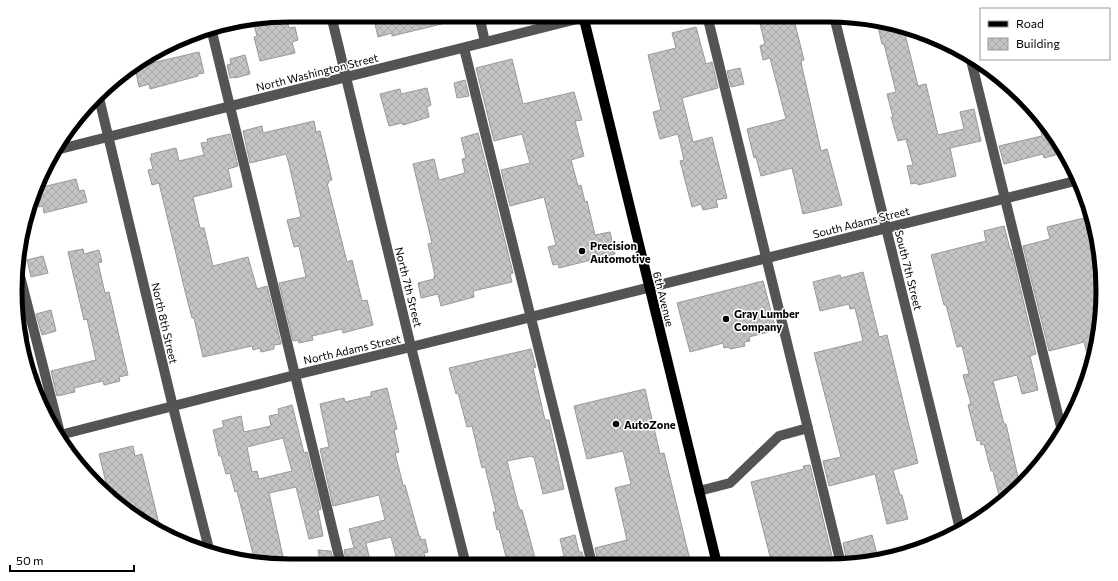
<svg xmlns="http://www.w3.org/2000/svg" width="1118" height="581" viewBox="0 0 1118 581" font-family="Commissioner,sans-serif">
	<defs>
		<pattern id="building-cross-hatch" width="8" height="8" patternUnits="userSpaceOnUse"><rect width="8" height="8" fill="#c4c4c4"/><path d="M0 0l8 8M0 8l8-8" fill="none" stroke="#a7a7a7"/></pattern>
	</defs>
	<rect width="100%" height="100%" fill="#fff"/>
	<g fill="url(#building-cross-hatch)" stroke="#989898" fill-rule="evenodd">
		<polygon points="373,15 457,15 458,20 392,36 392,33 378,37"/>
		<polygon points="286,16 289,28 295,27 298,40 292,42 295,53 260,61 254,37 257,36 253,21"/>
		<polygon points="768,16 793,16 804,60 801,61 802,67 821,151 827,149 842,205 803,214 792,168 761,176 756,157 754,158 747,129 786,119 770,58 763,60 760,46 765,44 760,24 770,22"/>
		<polygon points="893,23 903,26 918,86 926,84 938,135 964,129 960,112 974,109 981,141 950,148 956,176 918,185 917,183 911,184 907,166 913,165 906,139 898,141 891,117 893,117 887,94 896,92 884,44 882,44 878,27"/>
		<polygon points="696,27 706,64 712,62 718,88 682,98 693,142 712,137 727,198 716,200 718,207 703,210 701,204 692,207 680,161 684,160 678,134 660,139 653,112 661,110 648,55 676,48 672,33"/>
		<polygon points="199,52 204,73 198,74 198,76 150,89 149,84 139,87 135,67"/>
		<polygon points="245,55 250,74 235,78 235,77 230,78 227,65 231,64 230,59"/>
		<polygon points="512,59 523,104 574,92 582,120 575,121 584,156 571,160 578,186 581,185 585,202 587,201 595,235 610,232 615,254 559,268 558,264 553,265 548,247 556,245 544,197 510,206 501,170 530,163 522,134 494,141 476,68"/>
		<polygon points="740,68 744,84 731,87 727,71"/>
		<polygon points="465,80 469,96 457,98 454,83"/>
		<polygon points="427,88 431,105 427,107 429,117 403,125 402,123 389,126 380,94 400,89 401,94"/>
		<polygon points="1036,112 1037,112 1066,152 1044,158 1043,154 1004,164 999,146 1042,136"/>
		<polygon points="314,121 316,132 320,131 332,180 328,181 329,183 327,183 347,262 352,260 362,301 367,300 373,325 343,333 342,329 312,336 313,340 299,343 298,340 293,341 279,283 306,277 299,246 294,247 287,220 301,217 289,164 286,154 250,163 243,131 262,126 263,133"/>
		<polygon points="478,133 513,273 510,274 512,282 473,291 474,297 441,306 438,294 421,298 418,283 434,279 434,276 435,276 428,244 432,243 413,164 434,159 439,180 465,173 462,159 466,158 461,138"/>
		<polygon points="230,134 238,166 228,169 232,187 193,197 200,228 204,228 213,266 248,257 257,289 267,286 281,344 274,345 274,349 261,352 260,348 253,350 252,346 203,357 194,318 192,318 185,291 159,183 152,185 148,170 153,169 150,158 152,157 151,154 176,148 179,161 204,155 201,143 208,142 207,139"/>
		<polygon points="76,179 79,191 84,190 87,202 44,213 43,206 39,207 36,193 38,188"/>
		<polygon points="1084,218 1093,252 1100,250 1101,255 1102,309 1094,362 1091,370 1084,342 1049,351 1023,246 1050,239 1047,227"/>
		<polygon points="1004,226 1010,249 1011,249 1036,354 1030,356 1038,390 1022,394 1017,375 993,381 1004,424 1006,424 1020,486 1001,504 993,471 991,471 984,444 981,445 980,440 977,441 968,405 971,404 963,375 969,374 962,346 957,347 946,305 944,305 931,255 986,241 984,231"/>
		<polygon points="83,249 84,254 99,250 102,262 98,263 105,293 109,292 128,375 119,377 120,381 104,385 103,381 74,388 75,392 57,396 51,371 96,360 87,319 84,320 68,252"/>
		<polygon points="43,256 48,273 31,277 27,260"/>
		<polygon points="863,272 879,337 887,335 918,463 893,470 900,495 902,495 908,519 887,524 875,474 829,486 823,461 841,457 814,353 863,341 855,308 850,309 849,304 820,311 813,282 840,275 841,278"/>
		<polygon points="763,281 776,330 749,337 750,341 744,342 745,346 730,349 729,347 724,348 723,343 690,352 677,303"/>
		<polygon points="51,310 56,331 42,335 36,314"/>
		<polygon points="24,317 29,338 21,339 17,318"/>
		<polygon points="531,349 536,367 533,368 545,420 549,420 564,489 543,494 534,457 532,457 532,456 507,461 518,505 520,510 522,510 537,565 508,565 499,529 497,530 493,512 496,512 485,467 482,468 472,426 467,427 458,393 456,394 449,368"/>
		<polygon points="38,374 45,400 39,401 30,376"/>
		<polygon points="387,388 397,429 394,430 399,452 395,453 403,485 405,485 419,536 420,536 421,540 425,539 428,552 424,553 425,557 398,564 391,537 366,543 371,565 347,565 344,550 354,548 349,529 385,520 379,495 333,506 320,449 329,447 320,404 344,398 345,402 371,396 371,392"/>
		<polygon points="645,389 660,454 664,453 691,564 598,564 595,548 627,540 615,488 631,484 623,451 587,459 574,406"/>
		<path d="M 292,405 L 304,453 L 307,452 L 321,509 L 318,510 L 323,536 L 309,539 L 296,487 L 269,493 L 284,561 L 267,565 L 257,563 L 256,558 L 254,558 L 237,491 L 235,492 L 230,473 L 226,474 L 221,456 L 219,456 L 213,430 L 224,427 L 222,421 L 241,416 L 244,432 L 271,426 L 269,416 L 279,414 L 278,409 ZM 283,438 L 292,471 L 259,479 L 257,471 L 252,472 L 247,447 Z"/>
		<polygon points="133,446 135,456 142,454 161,532 109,495 99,454"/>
		<polygon points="810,465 834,564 772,564 751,482 804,469 803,466"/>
		<polygon points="575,535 579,552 582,552 585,564 551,565 550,560 564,556 560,539"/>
		<polygon points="872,535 877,554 847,562 843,543"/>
		<polygon points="318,550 331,551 334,565 321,565"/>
	</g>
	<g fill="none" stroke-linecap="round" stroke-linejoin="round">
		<g stroke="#545454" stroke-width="10">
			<polyline points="331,15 411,347 466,565"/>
			<polyline points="479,15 485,42"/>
			<polyline points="707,15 841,564"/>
			<polyline points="834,16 960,529"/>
			<polyline points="211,28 341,565"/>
			<polyline points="464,48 592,564"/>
			<polyline points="970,56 1062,431"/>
			<polyline points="99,98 173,407 210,553"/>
			<polyline points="56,150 593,15"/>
			<polyline points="19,272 61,437"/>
			<polyline points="60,435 295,375 411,347 1079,180"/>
			<polyline points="699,491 730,483 779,436 808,428"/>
		</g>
		<polyline stroke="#000" stroke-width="10" points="583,15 717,564"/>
	</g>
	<g fill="#000" stroke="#fff" stroke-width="1.5">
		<circle cx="582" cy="251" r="4"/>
		<circle cx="726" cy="319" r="4"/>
		<circle cx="616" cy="424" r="4"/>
	</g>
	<g text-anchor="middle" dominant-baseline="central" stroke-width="3" stroke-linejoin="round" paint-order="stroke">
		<g font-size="11" fill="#000" stroke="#fff">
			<text transform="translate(317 72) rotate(-14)">North Washington Street</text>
			<text transform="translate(861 222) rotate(-14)">South Adams Street</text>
			<text transform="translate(909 270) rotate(76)">South 7th Street</text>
			<text transform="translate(409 287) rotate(76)">North 7th Street</text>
			<text transform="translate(664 299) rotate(76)">6th Avenue</text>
			<text transform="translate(165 323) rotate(77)">North 8th Street</text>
			<text transform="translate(352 349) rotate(-13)">North Adams Street</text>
		</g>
		<g font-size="11" font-weight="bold" fill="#000" stroke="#fff" text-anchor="start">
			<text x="590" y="245">Precision<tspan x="590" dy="13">Automotive</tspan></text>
			<text x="734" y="313">Gray Lumber<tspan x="734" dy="13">Company</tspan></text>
			<text x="624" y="424">AutoZone</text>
		</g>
	</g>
	<path d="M0 0H1118V581H0ZM290 22H828A268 268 0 0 1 1096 290V291A268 268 0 0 1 828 559H290A268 268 0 0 1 22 291V290A268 268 0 0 1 290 22Z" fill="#fff" fill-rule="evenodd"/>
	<path fill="none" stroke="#000" stroke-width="5" d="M290 22H828A268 268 0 0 1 1096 290V291A268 268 0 0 1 828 559H290A268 268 0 0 1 22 291V290A268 268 0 0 1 290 22Z"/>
	<rect x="980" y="8" width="130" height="52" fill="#ffffff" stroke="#999999"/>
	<rect x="988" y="21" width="20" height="6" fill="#000000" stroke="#999999"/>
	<text x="1016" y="28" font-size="12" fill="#000000">Road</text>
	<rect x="988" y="38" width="20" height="12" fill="url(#building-cross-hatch)" stroke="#999999"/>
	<text x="1016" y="48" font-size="12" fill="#000000">Building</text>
	<path d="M10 565v6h124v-6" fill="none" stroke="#000000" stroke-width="2"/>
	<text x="16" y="565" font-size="12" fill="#000000" stroke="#ffffff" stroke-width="3" paint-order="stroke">50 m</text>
</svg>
